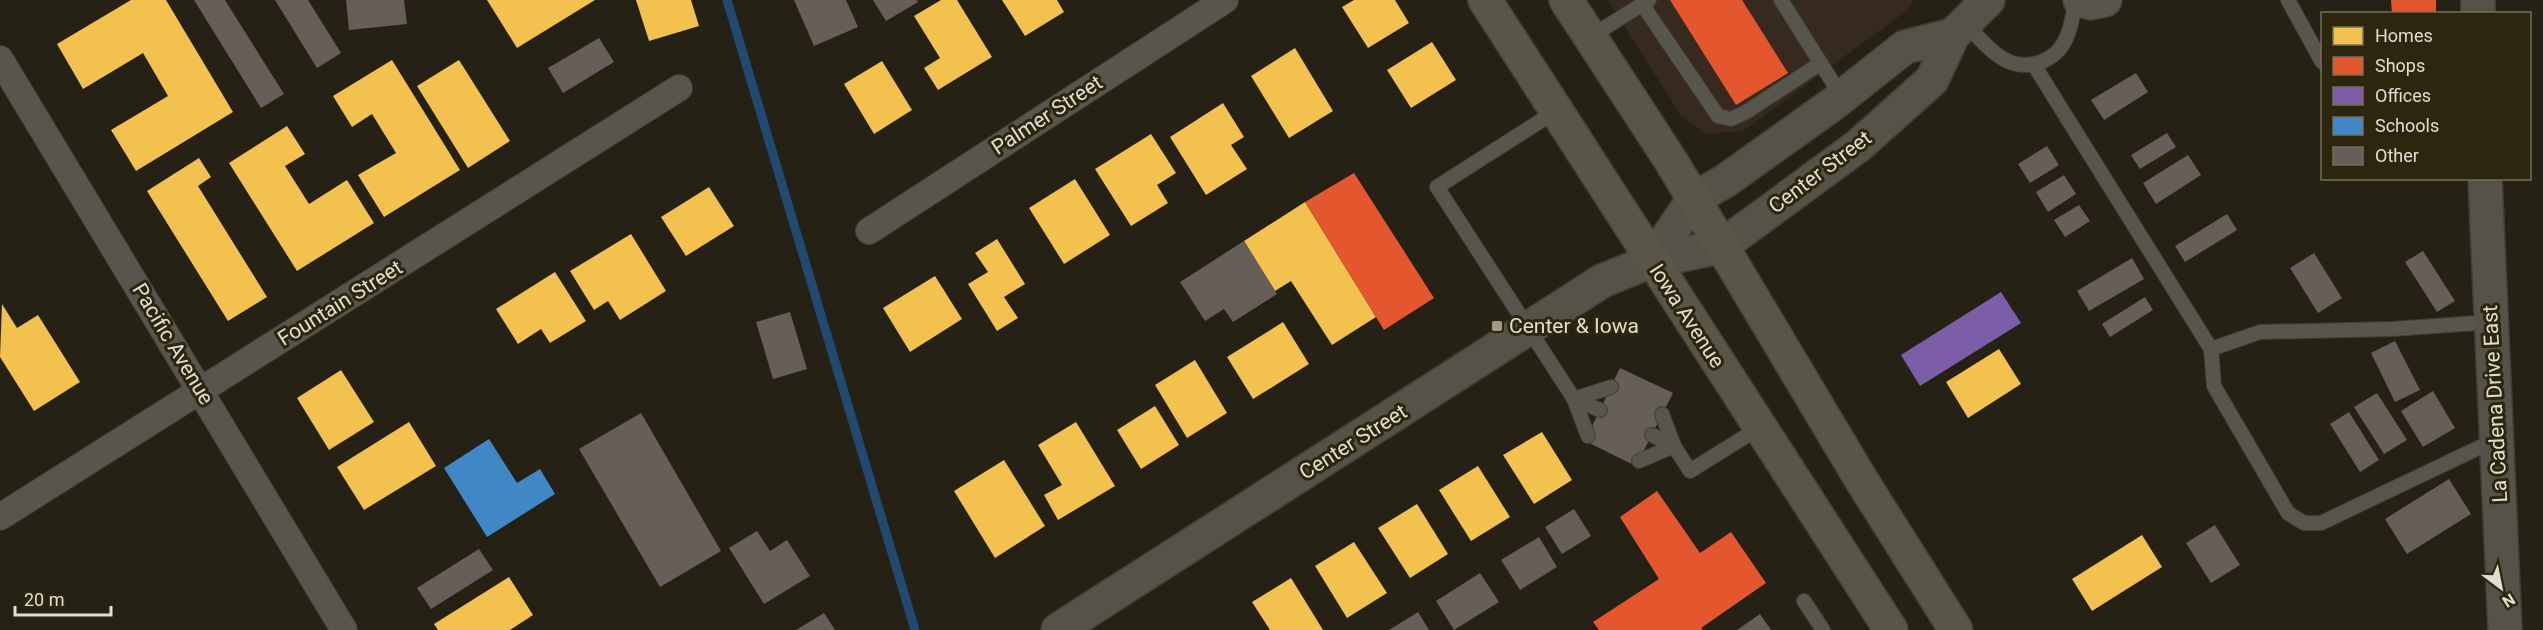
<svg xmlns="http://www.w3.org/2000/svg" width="2543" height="630" viewBox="0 0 2543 630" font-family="Roboto,sans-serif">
	<rect width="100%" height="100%" fill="#252215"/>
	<polygon fill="#36291d" points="1608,0 1913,0 1909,9 1743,131 1706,134 1681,116"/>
	<g fill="#f2c14e">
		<polygon points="131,0 166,0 233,112 136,171 111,130 168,96 143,53 83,89 57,44"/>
		<polygon points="487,0 595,0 517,48"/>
		<polygon points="636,0 691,0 699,26 649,41"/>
		<polygon points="941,0 957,0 992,57 938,90 924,68 940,58 914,16"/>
		<polygon points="1002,0 1057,0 1064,12 1025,36"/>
		<polygon points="1354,0 1395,0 1409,23 1368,48 1342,7"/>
		<polygon points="1432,42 1456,80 1411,108 1387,70"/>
		<polygon points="1295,48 1333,111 1289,138 1251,76"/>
		<polygon points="392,60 460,170 384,217 358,175 396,153 372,114 352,127 333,96"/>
		<polygon points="459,60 510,141 468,168 417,86"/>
		<polygon points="882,61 912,110 874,134 844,84"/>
		<polygon points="1223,103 1244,137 1231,145 1247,169 1206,195 1170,137"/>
		<polygon points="287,126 305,154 285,166 309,204 347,180 374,223 297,271 229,163"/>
		<polygon points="1151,134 1176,173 1157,185 1168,203 1131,226 1095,169"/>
		<polygon points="199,158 211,177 198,186 267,297 228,321 147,191"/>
		<polygon points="1075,179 1110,235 1064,264 1029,208"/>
		<polygon points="709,187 734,226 686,256 661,217"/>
		<polygon points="1305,202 1376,317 1332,345 1291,281 1275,291 1244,241"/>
		<polygon points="631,234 666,291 620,320 608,301 594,310 570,271"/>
		<polygon points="997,239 1025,284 1004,297 1018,318 997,331 968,284 988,272 975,253"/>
		<polygon points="555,272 586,321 550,343 541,329 518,344 496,309"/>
		<polygon points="935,276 962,319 910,352 883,308"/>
		<polygon points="2,304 17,328 38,315 80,382 34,411 0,357"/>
		<polygon points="1283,322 1309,364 1253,399 1227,357"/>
		<polygon points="1999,349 2021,384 1968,418 1946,382"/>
		<polygon points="1195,360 1227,413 1187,438 1155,385"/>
		<polygon points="341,370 374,422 329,450 297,398"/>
		<polygon points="1155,406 1179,445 1141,469 1117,430"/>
		<polygon points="409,422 436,466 364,510 337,467"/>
		<polygon points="1076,422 1115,486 1058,520 1044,495 1062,485 1038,445"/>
		<polygon points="1542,432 1572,480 1534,504 1503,455"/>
		<polygon points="1004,460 1045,526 995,558 954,491"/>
		<polygon points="1478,466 1510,517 1471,541 1439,490"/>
		<polygon points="1417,504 1448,554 1410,578 1378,528"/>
		<polygon points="2142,535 2162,567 2092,611 2072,579"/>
		<polygon points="1354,542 1387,593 1347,618 1315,566"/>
		<polygon points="509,577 533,615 510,630 438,630 434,624"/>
		<polygon points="1291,578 1323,630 1270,630 1252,602"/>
	</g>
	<g fill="#e4572e">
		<polygon points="1670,0 1742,0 1788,73 1736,105"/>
		<polygon points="2391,0 2436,0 2436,14 2392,14"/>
		<polygon points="1354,173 1434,298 1384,330 1305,202"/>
		<polygon points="1657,491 1700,553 1731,532 1766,583 1701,628 1703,630 1599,630 1593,622 1659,579 1620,517"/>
	</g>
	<polygon fill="#7b5ea7" points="2001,292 2021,323 1920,386 1901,355"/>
	<polygon fill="#3f88c5" points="489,439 517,483 540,469 555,494 487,537 444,468"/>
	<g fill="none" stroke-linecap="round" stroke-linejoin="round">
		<polyline stroke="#214a73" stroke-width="9" points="727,0 915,630"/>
	</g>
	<g fill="#665e58">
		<polygon points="194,0 225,0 284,94 261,108"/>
		<polygon points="275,0 308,0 341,53 317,68"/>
		<polygon points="346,0 404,0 407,24 349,30"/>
		<polygon points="794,0 846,0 858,27 814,46"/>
		<polygon points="873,0 917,0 918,2 886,21"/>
		<polygon points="599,38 614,62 563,93 548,68"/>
		<polygon points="2136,73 2148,92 2104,120 2091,100"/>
		<polygon points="2167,133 2176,147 2140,169 2131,155"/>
		<polygon points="2047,146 2059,165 2030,183 2018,164"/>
		<polygon points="2188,155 2201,175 2156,204 2143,183"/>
		<polygon points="2064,175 2076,194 2048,212 2036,192"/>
		<polygon points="2079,205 2090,221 2065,237 2054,220"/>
		<polygon points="2227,214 2237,230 2185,262 2175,246"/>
		<polygon points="1244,241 1277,294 1233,322 1224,309 1205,321 1180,282"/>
		<polygon points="2423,251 2455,301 2437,312 2405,262"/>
		<polygon points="2314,253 2342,298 2318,313 2290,268"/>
		<polygon points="2132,258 2144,279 2089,311 2077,291"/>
		<polygon points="2145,297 2153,310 2110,337 2102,324"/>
		<polygon points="790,312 807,369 773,379 756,322"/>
		<polygon points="2395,341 2420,390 2395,402 2371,353"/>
		<polygon points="1620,368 1673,393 1636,466 1585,441"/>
		<polygon points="2433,391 2455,428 2423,447 2401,411"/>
		<polygon points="2377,393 2407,440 2384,454 2354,407"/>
		<polygon points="2349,412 2379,460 2360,472 2330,424"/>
		<polygon points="641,413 721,551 660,587 579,449"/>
		<polygon points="2449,479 2471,514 2407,554 2385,519"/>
		<polygon points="1574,509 1591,536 1562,554 1545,527"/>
		<polygon points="2215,525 2240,565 2211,583 2186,543"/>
		<polygon points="757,531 770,551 787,540 810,576 764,604 729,548"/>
		<polygon points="1539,537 1557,567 1520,590 1501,560"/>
		<polygon points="479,549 493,570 431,609 417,588"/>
		<polygon points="1480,573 1499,602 1454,630 1436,601"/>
		<polygon points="1418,612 1429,630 1389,630"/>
		<polygon points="824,613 835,630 796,630"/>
		<polygon points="1760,614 1771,630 1737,630"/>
	</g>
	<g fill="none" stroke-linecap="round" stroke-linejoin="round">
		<g stroke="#403d34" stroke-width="16">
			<g id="service">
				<polyline points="1781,0 1842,97"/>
				<polyline points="2288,0 2322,62"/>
				<polyline points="1642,4 1718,116 1731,119 1746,112 1821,63"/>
				<path d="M 1964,23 C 1976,34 1988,50 2002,58 C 2026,73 2057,62 2067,36 C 2072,25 2073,12 2076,0"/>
				<polyline points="1590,37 1649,0"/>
				<polyline points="2034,65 2211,349 2214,386 2288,513 2304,523 2321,523 2495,440"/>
				<polyline points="1556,111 1437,187 1574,399 1611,387"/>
				<polyline points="2211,349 2260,332 2392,329 2492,322"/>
				<polyline points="1652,435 1674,446 1662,414"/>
				<polyline points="1588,436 1574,399 1600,410"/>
				<polyline points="1639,461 1674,446 1690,471 1759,428"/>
				<polyline points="1804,601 1823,630"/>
			</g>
		</g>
		<g stroke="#403d34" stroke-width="28">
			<g id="minor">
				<polyline points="0,59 344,630"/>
				<polyline points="869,231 1225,0"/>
				<polyline points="0,517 679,88"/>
			</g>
		</g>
		<g stroke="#403d34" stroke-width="36">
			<polyline id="tertiary" points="2080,0 2091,3 2105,0"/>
		</g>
		<g stroke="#403d34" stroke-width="36">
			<g id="secondary">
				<polyline points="2478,0 2478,14"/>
				<polyline points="2485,178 2505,630"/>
				<polyline points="1651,261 1694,199 1725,181 1833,104 1905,47 1953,35"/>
				<polyline points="1058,630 1602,281 1651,261 1720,247 1771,210 1858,146 1932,80 1953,35 1988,0"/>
			</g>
		</g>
		<g stroke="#403d34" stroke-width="36">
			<g id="primary">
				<polyline points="1485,0 1891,630"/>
				<polyline points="1566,0 1671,161 1862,481 1956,630"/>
			</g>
		</g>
		<use href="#service" stroke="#58554c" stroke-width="14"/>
		<use href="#minor" stroke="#58554c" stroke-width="26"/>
		<use href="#tertiary" stroke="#58554c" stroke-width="33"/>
		<use href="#secondary" stroke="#555247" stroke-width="33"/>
		<use href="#primary" stroke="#595648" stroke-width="33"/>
	</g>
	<rect fill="#9f9c8e" stroke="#2c260e" stroke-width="2" x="1491" y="320" width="12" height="12" rx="3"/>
	<g text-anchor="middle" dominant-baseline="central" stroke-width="6" stroke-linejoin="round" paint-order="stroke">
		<g font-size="21" fill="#e1ddcf" stroke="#2c260e">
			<text transform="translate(1047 115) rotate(-33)">Palmer Street</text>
			<text transform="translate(1820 172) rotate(-37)">Center Street</text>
			<text transform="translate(340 303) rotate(-32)">Fountain Street</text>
			<text transform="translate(1687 316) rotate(57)">Iowa Avenue</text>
			<text transform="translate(173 344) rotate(59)">Pacific Avenue</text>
			<text transform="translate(2495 404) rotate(-93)">La Cadena Drive East</text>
			<text transform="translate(1353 442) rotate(-32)">Center Street</text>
		</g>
		<g font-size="21" fill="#e1ddcf" stroke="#2c260e" text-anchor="start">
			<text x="1509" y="326">Center &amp; Iowa</text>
		</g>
	</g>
	<rect x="2321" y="12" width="210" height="168" fill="#2c260e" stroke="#746f5b" stroke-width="1.5"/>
	<rect x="2333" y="27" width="30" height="18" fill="#f2c14e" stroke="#746f5b" stroke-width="1.5"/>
	<text x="2375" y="42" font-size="18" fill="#e1ddcf">Homes</text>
	<rect x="2333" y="57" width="30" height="18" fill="#e4572e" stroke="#746f5b" stroke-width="1.5"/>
	<text x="2375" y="72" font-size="18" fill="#e1ddcf">Shops</text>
	<rect x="2333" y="87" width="30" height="18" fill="#7b5ea7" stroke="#746f5b" stroke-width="1.5"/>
	<text x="2375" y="102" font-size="18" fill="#e1ddcf">Offices</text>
	<rect x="2333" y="117" width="30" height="18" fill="#3f88c5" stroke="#746f5b" stroke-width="1.5"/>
	<text x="2375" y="132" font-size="18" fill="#e1ddcf">Schools</text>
	<rect x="2333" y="147" width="30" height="18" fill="#665e58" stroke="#746f5b" stroke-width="1.5"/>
	<text x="2375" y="162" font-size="18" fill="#e1ddcf">Other</text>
	<g transform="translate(2501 588) rotate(148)" stroke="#2c260e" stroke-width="4.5" paint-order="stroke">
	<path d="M0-4.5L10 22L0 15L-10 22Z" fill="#e1ddcf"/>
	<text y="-9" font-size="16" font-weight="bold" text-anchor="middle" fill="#e1ddcf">N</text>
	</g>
	<path d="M15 606v9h96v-9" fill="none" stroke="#e1ddcf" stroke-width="3"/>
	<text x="24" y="606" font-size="18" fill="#e1ddcf" stroke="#2c260e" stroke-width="4.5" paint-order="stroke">20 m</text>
</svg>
